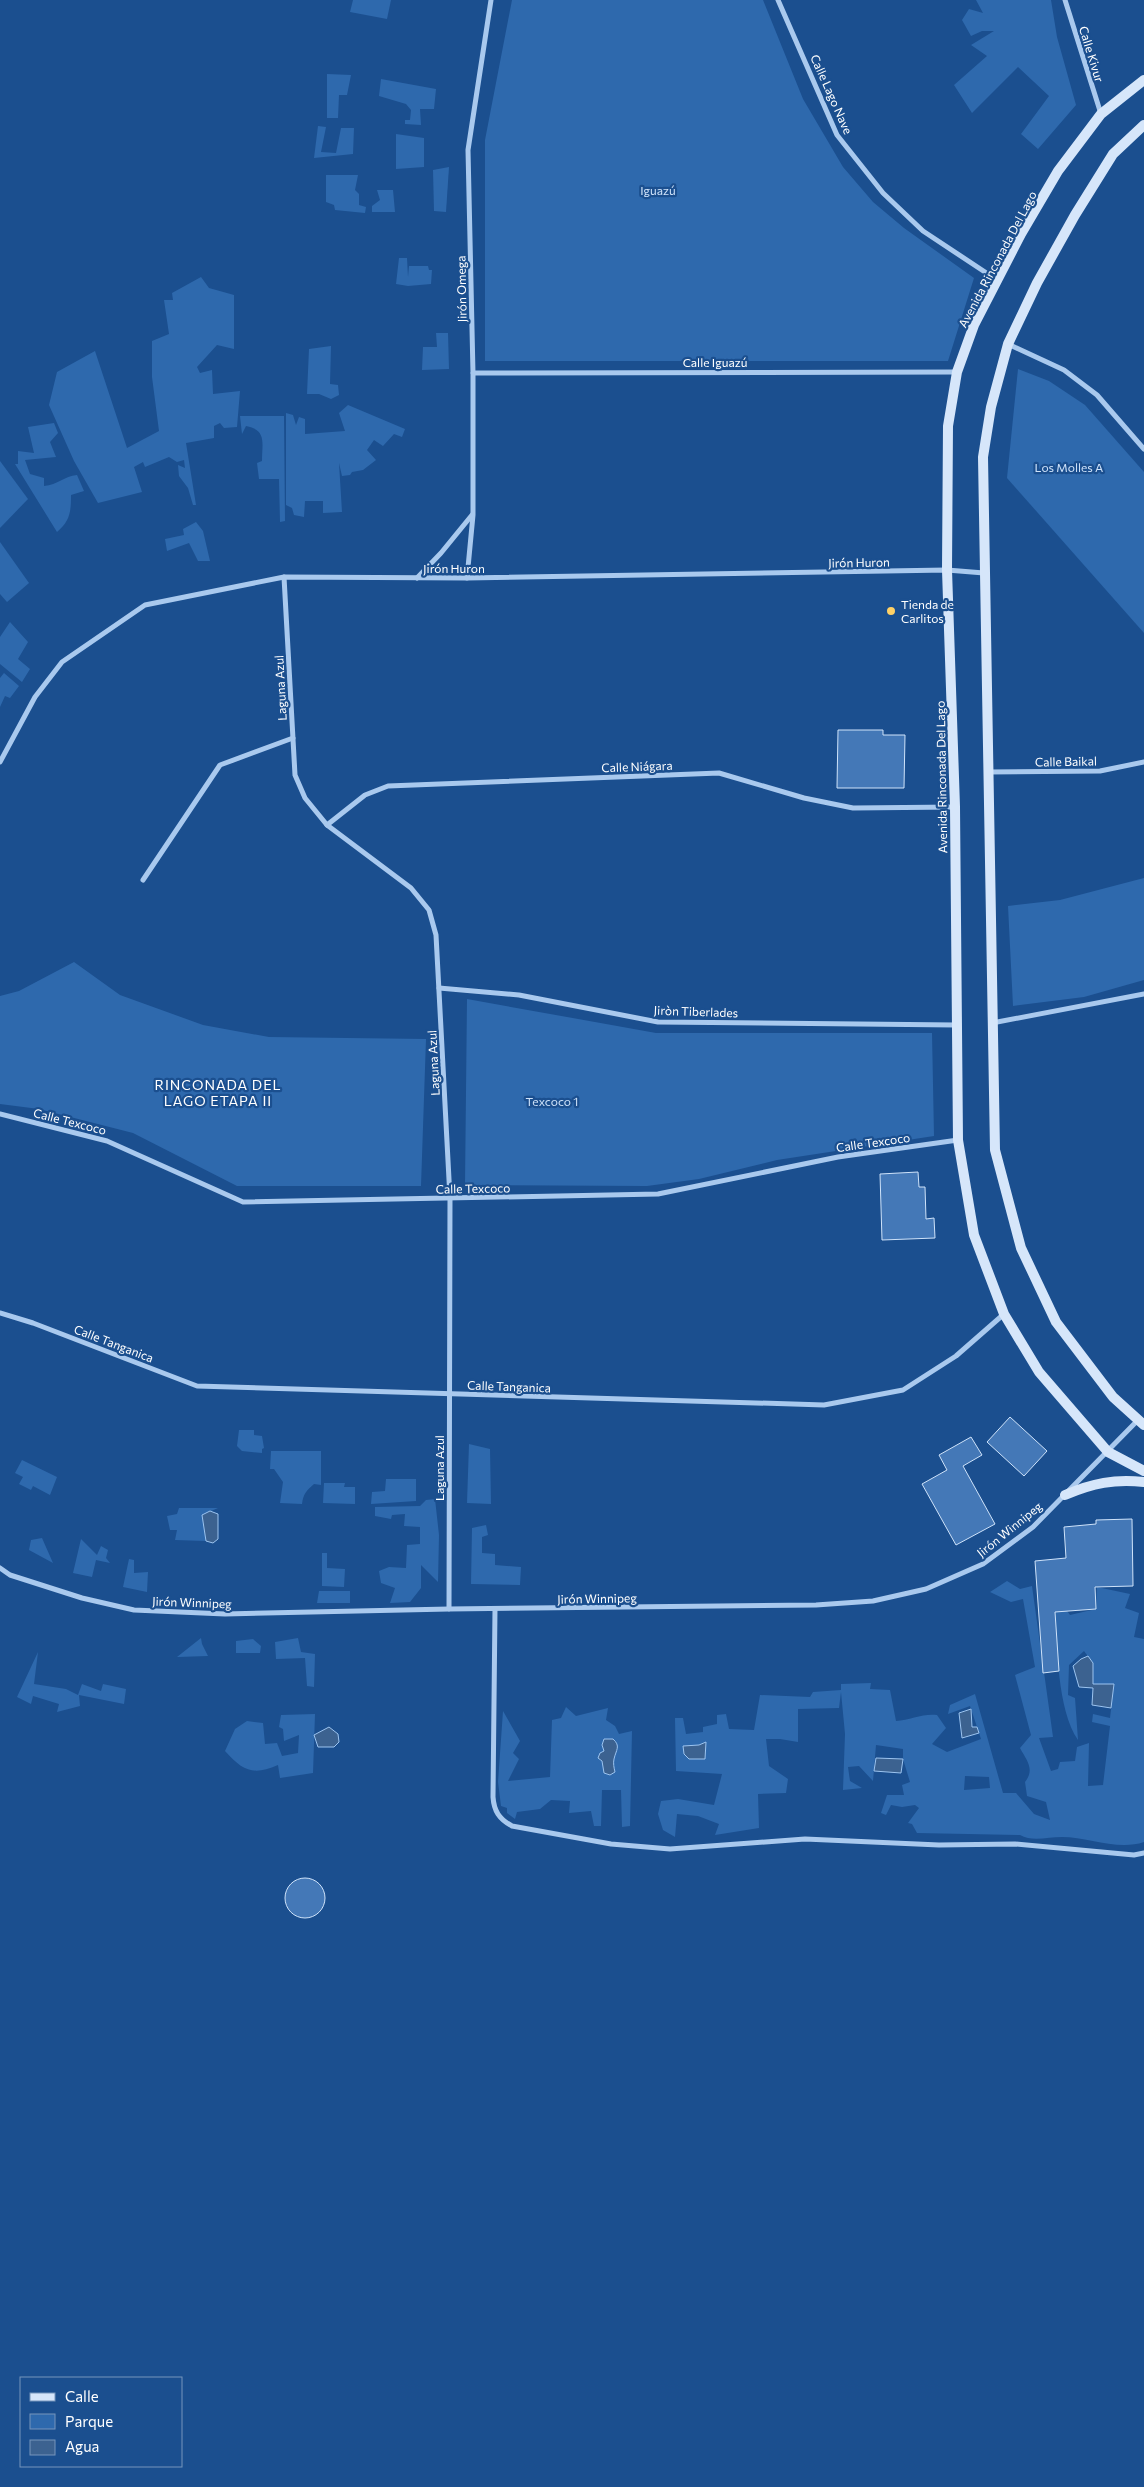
<svg xmlns="http://www.w3.org/2000/svg" width="1144" height="2487" viewBox="0 0 1144 2487" font-family="Commissioner,sans-serif">
	<rect width="100%" height="100%" fill="#1b4f8f"/>
	<g fill="#2e69ad" fill-rule="evenodd">
		<polygon points="353,0 391,0 387,19 350,12"/>
		<polygon points="512,0 763,0 803,99 843,167 873,202 904,228 974,278 948,361 485,361 485,140"/>
		<polygon points="976,0 1051,0 1057,37 1076,105 1038,149 1021,134 1049,96 1018,67 972,113 954,85 987,56 971,45 994,31 982,31 971,36 962,20 969,9 983,13"/>
		<polygon points="327,74 351,75 347,95 339,95 338,118 327,118"/>
		<polygon points="381,79 436,89 434,109 420,109 421,125 405,124 405,120 410,120 411,110 406,104 379,96"/>
		<polygon points="318,126 326,127 321,152 336,153 341,128 354,128 353,154 314,158"/>
		<polygon points="396,134 424,138 424,167 396,169"/>
		<polygon points="449,167 446,212 434,211 433,170"/>
		<polygon points="326,175 358,175 355,190 359,194 359,205 366,207 365,213 335,210 334,205 326,202"/>
		<polygon points="377,190 393,190 395,212 372,212 372,206 380,200"/>
		<polygon points="399,258 407,258 408,277 409,266 428,266 429,270 432,270 431,284 408,286 396,284"/>
		<polygon points="201,277 209,288 234,295 234,349 217,345 197,367 200,373 212,370 213,394 240,391 237,427 224,428 220,423 214,426 214,438 186,443 196,505 193,505 188,488 179,476 178,465 185,468 184,460 177,462 169,457 145,467 143,462 134,467 142,492 98,503 74,461 49,405 57,372 95,351 127,448 159,431 152,377 152,341 169,334 164,300 173,300 172,293"/>
		<polygon points="436,333 448,333 449,369 422,370 423,347 437,347"/>
		<polygon points="331,346 330,384 338,385 339,395 331,399 319,394 307,394 309,349"/>
		<polygon points="1018,369 1049,381 1085,405 1144,472 1144,633 1007,478"/>
		<polygon points="348,405 405,429 402,437 394,434 383,446 374,440 367,450 376,460 363,470 352,472 350,475 342,476 339,463 342,512 323,513 323,501 305,501 304,517 294,515 292,508 286,505 286,413 293,415 296,425 299,417 305,419 305,434 345,431 339,413"/>
		<path d="M 240,416 L 284,416 L 285,521 L 280,522 L 279,479 L 259,479 L 257,463 L 262,461 C 262,443 267,430 246,426 L 242,434 Z"/>
		<path d="M 54,423 L 58,433 L 50,442 L 56,457 L 25,460 L 30,474 L 44,478 L 44,486 C 58,485 64,476 77,475 L 84,491 L 71,495 C 71,512 70,521 57,532 L 15,464 L 18,464 L 18,451 L 34,453 L 28,427 Z"/>
		<polygon points="0,461 28,499 0,528"/>
		<polygon points="196,522 203,531 210,561 198,561 189,543 167,551 165,539 184,535 183,529"/>
		<polygon points="0,542 29,583 7,602 0,594"/>
		<polygon points="10,622 28,642 18,659 30,669 22,682 0,664 0,637"/>
		<polygon points="4,673 19,686 10,698 5,696 0,707 0,678"/>
		<polygon points="1144,878 1144,980 1084,997 1013,1006 1008,906 1060,900"/>
		<polygon points="74,962 120,995 203,1025 269,1037 426,1039 421,1186 237,1186 133,1133 39,1109 0,1104 0,996 19,991"/>
		<polygon points="467,999 656,1033 932,1033 934,1136 777,1160 699,1179 647,1186 465,1185"/>
		<polygon points="239,1430 254,1430 254,1435 262,1436 264,1448 262,1449 262,1453 242,1451 237,1446"/>
		<polygon points="469,1444 490,1449 491,1504 467,1503"/>
		<path d="M 271,1451 L 321,1451 L 321,1485 L 314,1484 C 307,1490 303,1494 302,1504 L 280,1503 L 283,1482 L 274,1469 L 270,1469 Z"/>
		<polygon points="22,1460 57,1477 50,1495 33,1486 31,1490 19,1484 23,1477 15,1473"/>
		<polygon points="386,1479 416,1479 416,1501 371,1504 372,1492 385,1491"/>
		<polygon points="324,1483 345,1483 344,1487 355,1487 355,1504 323,1503"/>
		<polygon points="435,1499 439,1535 438,1582 421,1565 421,1588 410,1602 390,1603 395,1588 381,1583 379,1571 389,1567 406,1568 407,1545 420,1544 420,1527 404,1526 405,1514 392,1515 391,1519 375,1516 375,1507 420,1506 426,1500"/>
		<polygon points="179,1508 218,1508 202,1515 206,1541 175,1540 177,1530 170,1530 167,1516 177,1514"/>
		<polygon points="486,1525 488,1535 482,1537 482,1553 495,1554 495,1565 521,1567 520,1585 471,1584 472,1528"/>
		<polygon points="42,1538 53,1563 29,1550 31,1540"/>
		<polygon points="81,1539 97,1555 101,1546 108,1550 106,1558 110,1563 96,1560 92,1577 73,1573"/>
		<polygon points="322,1553 327,1553 327,1568 345,1569 344,1587 322,1586"/>
		<polygon points="129,1559 134,1560 134,1573 148,1572 147,1592 123,1587"/>
		<path d="M 1007,1581 L 1020,1589 L 1032,1586 L 1053,1737 L 1039,1738 L 1051,1771 L 1058,1769 L 1060,1762 L 1075,1761 L 1077,1747 L 1089,1743 L 1088,1786 L 1103,1785 L 1110,1726 L 1092,1722 L 1093,1714 L 1110,1718 L 1114,1684 L 1093,1684 L 1093,1663 L 1084,1651 L 1069,1665 L 1068,1695 L 1075,1698 L 1078,1740 C 1057,1710 1057,1644 1055,1607 L 1065,1608 L 1070,1615 L 1096,1609 L 1097,1587 L 1130,1594 L 1125,1608 L 1139,1613 L 1134,1637 L 1144,1639 L 1144,1842 C 1118,1851 1088,1837 1062,1837 C 1048,1837 1032,1842 1020,1835 L 917,1833 L 912,1824 L 908,1823 L 919,1808 L 915,1805 L 902,1807 L 891,1805 L 886,1815 L 881,1813 L 887,1795 L 904,1795 L 902,1785 L 910,1782 L 903,1759 L 903,1749 L 876,1745 L 873,1781 L 859,1766 L 848,1767 L 850,1781 L 862,1788 L 843,1790 L 845,1734 L 841,1692 L 839,1708 L 798,1709 L 798,1742 L 780,1739 L 766,1739 L 769,1766 L 788,1779 L 786,1793 L 758,1794 L 759,1828 L 715,1835 L 719,1824 L 698,1816 L 677,1814 L 675,1837 L 663,1830 L 658,1814 L 661,1801 L 678,1799 L 714,1805 L 722,1774 L 676,1771 L 675,1718 L 683,1718 L 686,1734 L 703,1732 L 703,1727 L 717,1724 L 717,1715 L 726,1714 L 729,1729 L 754,1730 L 760,1695 L 810,1697 L 813,1692 L 841,1690 L 841,1684 L 871,1683 L 870,1689 L 890,1690 L 896,1721 C 910,1720 924,1713 937,1715 L 946,1728 L 932,1744 L 947,1752 L 981,1739 L 970,1706 L 948,1714 L 950,1705 L 975,1694 L 1003,1793 L 1016,1793 L 1034,1814 L 1050,1820 L 1046,1802 L 1027,1796 L 1025,1782 C 1035,1769 1027,1761 1020,1748 L 1031,1735 L 1015,1675 L 1035,1667 L 1023,1599 L 1011,1602 L 990,1592 ZM 965,1776 L 989,1777 L 990,1788 L 964,1790 Z"/>
		<polygon points="319,1591 350,1591 350,1603 317,1603"/>
		<polygon points="201,1638 202,1644 208,1656 177,1657"/>
		<polygon points="298,1638 301,1652 315,1654 314,1687 307,1686 305,1658 276,1659 275,1642"/>
		<polygon points="253,1639 261,1646 260,1653 236,1653 236,1641"/>
		<polygon points="38,1652 34,1684 66,1689 78,1695 82,1684 101,1691 103,1684 126,1689 124,1704 79,1695 80,1706 57,1712 59,1704 33,1696 31,1704 17,1697"/>
		<polygon points="566,1707 576,1716 608,1708 606,1720 615,1726 619,1734 632,1731 630,1826 622,1827 621,1790 602,1790 601,1826 594,1826 591,1811 569,1813 570,1801 551,1800 540,1809 517,1812 515,1819 507,1813 507,1808 501,1806 498,1782 503,1711 520,1741 513,1753 519,1759 508,1781 550,1777 552,1720 561,1718"/>
		<path d="M 315,1714 L 313,1773 L 280,1778 L 278,1765 C 253,1776 243,1771 225,1751 L 235,1729 L 247,1721 L 263,1723 L 265,1744 L 277,1743 L 282,1756 L 298,1753 L 299,1735 L 284,1741 L 283,1729 L 279,1727 L 281,1715 Z"/>
	</g>
	<g fill="#3c6290" stroke="#9cc4f0">
		<polygon points="210,1511 218,1514 218,1539 213,1543 206,1541 202,1515"/>
		<polygon points="1088,1656 1093,1663 1093,1684 1114,1684 1111,1708 1092,1705 1093,1688 1079,1687 1073,1666 1081,1659"/>
		<polygon points="971,1709 972,1727 977,1727 979,1733 962,1738 959,1713"/>
		<polygon points="329,1727 338,1734 339,1742 334,1747 318,1747 314,1735"/>
		<path d="M 604,1739 L 613,1739 C 621,1746 616,1750 614,1759 C 613,1763 614,1768 615,1772 L 610,1775 L 604,1773 L 602,1761 L 598,1758 L 600,1753 L 604,1751 L 602,1745 Z"/>
		<polygon points="706,1742 705,1759 689,1759 684,1754 683,1746 699,1745"/>
		<polygon points="876,1758 903,1759 901,1773 874,1771"/>
	</g>
	<g fill="#4478b7" stroke="#cfe3fa">
		<polygon points="838,730 883,730 883,735 905,735 904,788 837,788"/>
		<polygon points="918,1172 919,1187 925,1187 926,1219 934,1218 935,1238 882,1240 880,1174"/>
		<polygon points="1010,1417 1047,1451 1024,1476 987,1442"/>
		<polygon points="971,1437 982,1455 963,1466 995,1524 956,1545 922,1484 947,1470 939,1455"/>
		<polygon points="1132,1519 1133,1586 1095,1587 1096,1609 1055,1612 1059,1671 1043,1673 1035,1561 1066,1558 1064,1527 1096,1524 1096,1520"/>
		<circle cx="305" cy="1898" r="20"/>
	</g>
	<g fill="none" stroke-linecap="round" stroke-linejoin="round">
		<g stroke="#a9c9ee" stroke-width="5">
			<polyline points="778,0 837,135 883,193 923,231 997,280"/>
			<polyline points="1065,0 1101,114"/>
			<polyline points="1008,344 1064,370 1097,395 1144,449"/>
			<polyline points="473,373 957,372"/>
			<polyline points="284,577 295,775 305,798 327,825 411,888 429,910 436,935 450,1198 449,1609"/>
			<polyline points="417,578 441,553 472,515"/>
			<polyline points="467,578 473,515 473,373 468,150 491,0"/>
			<polyline points="0,762 35,697 62,662 145,605 284,577 467,578 947,570 984,573"/>
			<polyline points="988,772 1100,771 1144,762"/>
			<polyline points="327,825 365,795 388,786 719,773 804,798 853,808 955,807"/>
			<polyline points="143,880 220,765 293,738"/>
			<polyline points="439,988 519,995 658,1022 956,1025"/>
			<polyline points="992,1023 1144,994"/>
			<polyline points="0,1114 107,1141 243,1202 658,1194 838,1157 958,1140"/>
			<polyline points="0,1313 33,1323 197,1386 824,1405 903,1390 956,1356 1004,1314"/>
			<polyline points="0,1568 10,1575 82,1598 134,1610 225,1614 449,1609 816,1605 873,1601 926,1589 983,1564 1033,1527 1137,1421"/>
			<path d="M 495,1609 L 493,1797 C 494,1811 499,1819 512,1826 L 611,1844 L 670,1849 L 805,1839 L 939,1845 L 1015,1844 L 1134,1855 L 1144,1853"/>
		</g>
		<g stroke="#d6e6fa" stroke-width="10">
			<polyline points="1144,80 1101,114 1058,171 1021,234 974,325 957,372 948,426 947,570 955,807 958,1140 974,1235 1004,1314 1039,1372 1108,1452 1144,1471"/>
			<polyline points="1144,125 1113,154 1075,215 1037,283 1008,344 991,407 983,457 995,1150 1021,1248 1056,1322 1113,1397 1144,1425"/>
			<path d="M 1065,1495 C 1093,1483 1114,1479 1144,1482"/>
		</g>
	</g>
	<circle fill="#ffd166" stroke="#1b4f8f" stroke-width="2" cx="891" cy="611" r="5"/>
	<g text-anchor="middle" dominant-baseline="central" stroke-width="4.5" stroke-linejoin="round" paint-order="stroke">
		<g font-size="12" fill="#fff" stroke="#1b4f8f">
			<text transform="translate(1092 54) rotate(73)">Calle Kivur</text>
			<text transform="translate(832 94) rotate(66)">Calle Lago Nave</text>
			<text transform="translate(997 259) rotate(-62)">Avenida Rinconada Del Lago</text>
			<text transform="translate(461 289) rotate(-91)">Jirón Omega</text>
			<text x="715" y="362">Calle Iguazú</text>
			<text transform="translate(859 562) rotate(-1)">Jirón Huron</text>
			<text x="454" y="568">Jirón Huron</text>
			<text transform="translate(280 688) rotate(-93)">Laguna Azul</text>
			<text transform="translate(1066 761) rotate(-1)">Calle Baikal</text>
			<text transform="translate(637 766) rotate(-2)">Calle Niágara</text>
			<text transform="translate(941 777) rotate(-91)">Avenida Rinconada Del Lago</text>
			<text transform="translate(696 1011) rotate(2)">Jiròn Tiberlades</text>
			<text transform="translate(433 1063) rotate(-93)">Laguna Azul</text>
			<text transform="translate(70 1121) rotate(14)">Calle Texcoco</text>
			<text transform="translate(873 1142) rotate(-8)">Calle Texcoco</text>
			<text transform="translate(473 1188) rotate(-1)">Calle Texcoco</text>
			<text transform="translate(114 1343) rotate(21)">Calle Tanganica</text>
			<text transform="translate(509 1386) rotate(2)">Calle Tanganica</text>
			<text transform="translate(439 1468) rotate(-90)">Laguna Azul</text>
			<text transform="translate(1009 1529) rotate(-39)">Jirón Winnipeg</text>
			<text transform="translate(597 1598) rotate(-1)">Jirón Winnipeg</text>
			<text transform="translate(192 1602) rotate(2)">Jirón Winnipeg</text>
		</g>
		<g font-size="12" fill="#cfe3fa" stroke="#1b4f8f">
			<text x="658" y="190">Iguazú</text>
			<text x="1069" y="467">Los Molles A</text>
			<text x="552" y="1101">Texcoco 1</text>
		</g>
		<g font-size="12" fill="#fff" stroke="#1b4f8f" text-anchor="start">
			<text x="901" y="604">Tienda de<tspan x="901" dy="14">Carlitos</tspan></text>
		</g>
		<g font-size="14" letter-spacing="1" fill="#fff" stroke="#1b4f8f">
			<text x="218" y="1084">RINCONADA DEL<tspan x="218" dy="16">LAGO ETAPA II</tspan></text>
		</g>
	</g>
	<rect x="20" y="2377" width="162" height="90" fill="#1b4f8f" stroke="#7695bc"/>
	<rect x="30" y="2393" width="25" height="8" fill="#d6e6fa" stroke="#7695bc"/>
	<text x="65" y="2402" font-size="15" fill="#ffffff">Calle</text>
	<rect x="30" y="2414" width="25" height="15" fill="#2e69ad" stroke="#7695bc"/>
	<text x="65" y="2427" font-size="15" fill="#ffffff">Parque</text>
	<rect x="30" y="2440" width="25" height="15" fill="#3c6290" stroke="#7695bc"/>
	<text x="65" y="2452" font-size="15" fill="#ffffff">Agua</text>
</svg>
